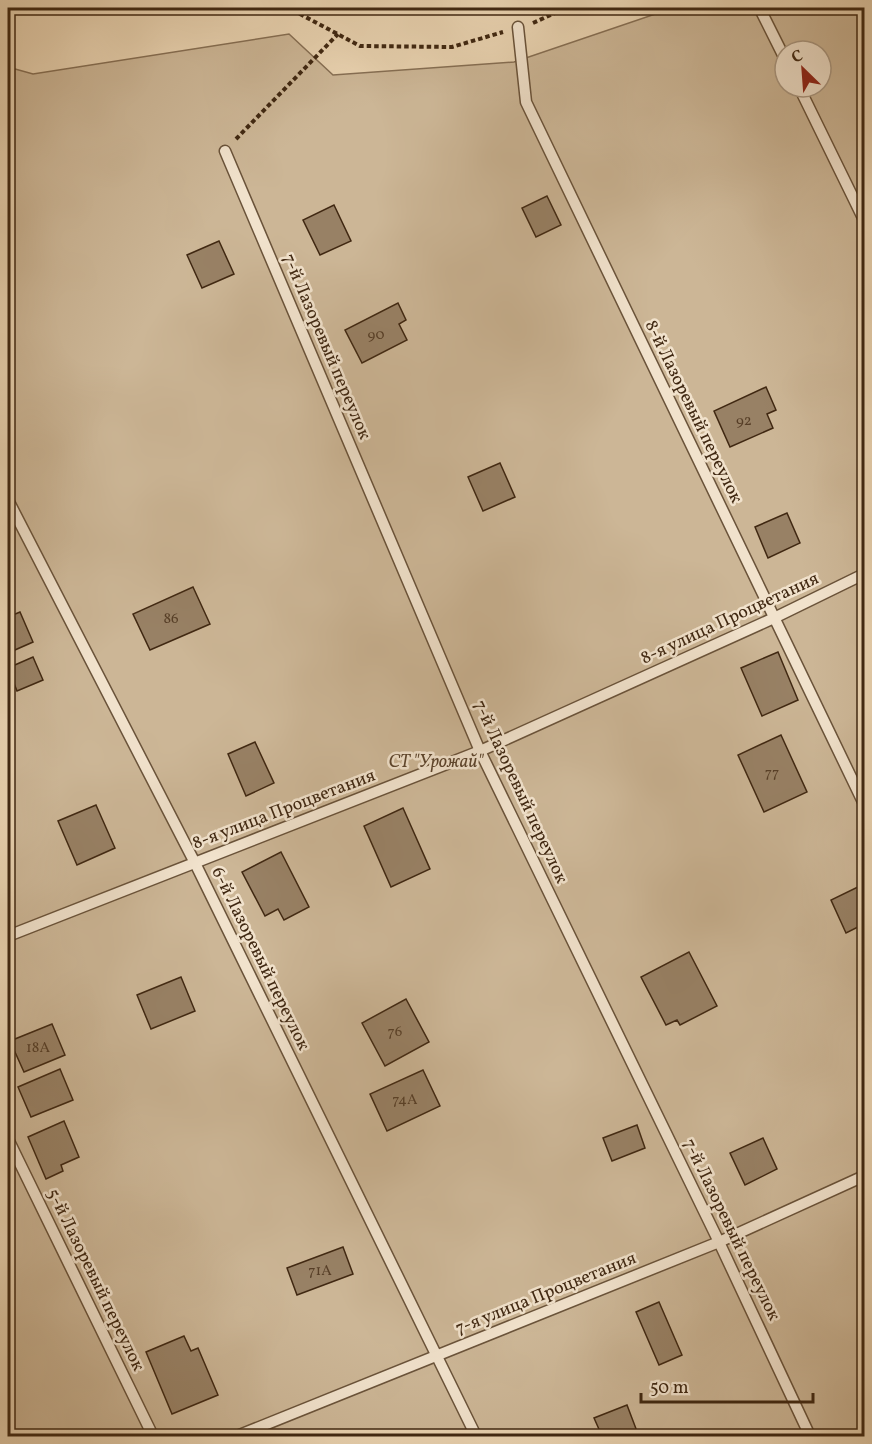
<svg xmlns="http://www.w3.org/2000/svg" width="872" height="1444" viewBox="0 0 872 1444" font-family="Vollkorn,serif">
	<rect width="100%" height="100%" fill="#e9d3b1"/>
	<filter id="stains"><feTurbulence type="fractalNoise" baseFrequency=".00333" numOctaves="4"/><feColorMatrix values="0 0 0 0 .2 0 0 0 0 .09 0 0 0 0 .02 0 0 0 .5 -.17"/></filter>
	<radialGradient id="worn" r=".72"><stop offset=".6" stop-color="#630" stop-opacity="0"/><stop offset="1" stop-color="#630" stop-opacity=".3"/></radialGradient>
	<path fill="#ccb696" stroke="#866f54" stroke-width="1.5" fill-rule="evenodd" d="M 673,8 L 864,8 L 864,1436 L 8,1436 L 8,67 L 33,74 L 289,34 L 333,75 L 514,62 ZM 785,51 L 821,51 L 821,87 L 785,87 Z"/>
	<g fill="#988165" stroke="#402812" stroke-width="1.5">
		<polygon points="547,196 561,225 536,237 522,208"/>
		<polygon points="334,205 351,241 320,255 303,220"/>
		<polygon points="219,241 234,274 202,288 187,255"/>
		<polygon points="398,303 406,320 399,324 407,340 362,363 345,330"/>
		<polygon points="766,387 776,410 767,414 773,428 730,447 714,411"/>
		<polygon points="500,463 515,497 483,511 468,477"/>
		<polygon points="787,513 800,543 768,558 755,527"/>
		<polygon points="193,587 210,624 150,650 133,614"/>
		<polygon points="20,612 33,642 8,653 8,617"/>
		<polygon points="778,652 798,700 762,716 741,668"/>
		<polygon points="33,657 43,680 17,691 8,668"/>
		<polygon points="781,735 807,792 764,812 738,755"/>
		<polygon points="255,742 274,783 246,796 228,754"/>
		<polygon points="96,805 115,848 77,865 58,821"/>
		<polygon points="403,808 430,869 391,887 364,826"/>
		<polygon points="281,852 309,907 284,920 278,909 265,916 242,872"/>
		<polygon points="864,884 864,924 846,933 831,900"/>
		<polygon points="689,952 717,1006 680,1025 677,1020 666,1025 641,977"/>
		<polygon points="181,977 195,1011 151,1029 137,995"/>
		<polygon points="406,999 429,1042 385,1066 362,1023"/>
		<polygon points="52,1024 65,1055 24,1072 10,1041"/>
		<polygon points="60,1069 73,1100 31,1117 18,1087"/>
		<polygon points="423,1070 440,1106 387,1131 370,1094"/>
		<polygon points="64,1121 79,1157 61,1165 63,1171 46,1179 28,1137"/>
		<polygon points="637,1125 645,1148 612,1161 603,1138"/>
		<polygon points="763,1138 777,1169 745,1185 730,1153"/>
		<polygon points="343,1247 353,1274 297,1295 287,1268"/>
		<polygon points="659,1302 682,1355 659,1365 636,1312"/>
		<polygon points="184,1336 191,1351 198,1348 218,1395 172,1414 146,1352"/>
		<polygon points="627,1405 638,1434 632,1436 602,1436 594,1418"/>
	</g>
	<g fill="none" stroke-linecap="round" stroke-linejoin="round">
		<g stroke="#6a533a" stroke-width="13">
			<g id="lane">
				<polyline points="761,11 785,59"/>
				<polyline points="518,27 526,102 864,804"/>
				<polyline points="799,87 864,220"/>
				<polyline points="225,151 480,751 719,1242 810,1436"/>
				<polyline points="8,500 195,863 476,1436"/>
				<polyline points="8,936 480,751 774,618 864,574"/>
				<polyline points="8,1139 153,1436"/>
				<polyline points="237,1436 719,1242 864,1176"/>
			</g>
		</g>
		<g stroke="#402812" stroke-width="4" stroke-dasharray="4.5 3" stroke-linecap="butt">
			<polyline points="295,8 300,14 360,46 452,47 503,32"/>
			<polyline points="533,23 566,8"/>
			<polyline points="236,139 338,34"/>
		</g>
		<use href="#lane" stroke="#f1e2cc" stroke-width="10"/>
	</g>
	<g text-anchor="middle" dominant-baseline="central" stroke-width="5" stroke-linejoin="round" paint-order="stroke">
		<g font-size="15" fill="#563e27">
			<text x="376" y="335">90</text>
			<text x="744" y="421">92</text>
			<text x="171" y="619">86</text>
			<text x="772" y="773">77</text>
			<text x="395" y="1032">76</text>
			<text x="38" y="1048">18А</text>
			<text x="405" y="1100">74А</text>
			<text x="320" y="1271">71А</text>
		</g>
		<g font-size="18" fill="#402812" stroke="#f1e2cc">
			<text transform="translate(326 347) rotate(67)">7-й Лазоревый переулок</text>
			<text transform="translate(693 412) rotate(64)">8-й Лазоревый переулок</text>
			<text transform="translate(730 619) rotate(-25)">8-я улица Процветания</text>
			<text transform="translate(520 792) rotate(65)">7-й Лазоревый переулок</text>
			<text transform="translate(284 810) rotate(-21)">8-я улица Процветания</text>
			<text transform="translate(260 959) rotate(64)">6-й Лазоревый переулок</text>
			<text transform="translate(731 1230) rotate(64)">7-й Лазоревый переулок</text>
			<text transform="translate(95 1280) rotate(64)">5-й Лазоревый переулок</text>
			<text transform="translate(546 1294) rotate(-22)">7-я улица Процветания</text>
		</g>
		<g font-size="18" font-style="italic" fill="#5c442c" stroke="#f1e2cc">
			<text x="436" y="762">СТ "Урожай"</text>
		</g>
	</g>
	<rect width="872" height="1444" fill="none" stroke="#e9d3b1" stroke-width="30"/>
	<rect x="9" y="9" width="854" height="1426" fill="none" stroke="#402812" stroke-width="3"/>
	<rect x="15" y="15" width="842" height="1414" fill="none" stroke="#402812" stroke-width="1.5"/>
	<g transform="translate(803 69) rotate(335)"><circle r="28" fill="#f1e2cc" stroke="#aa9882" stroke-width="1.5"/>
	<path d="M0-4.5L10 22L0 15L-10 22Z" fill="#8f2418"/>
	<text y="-9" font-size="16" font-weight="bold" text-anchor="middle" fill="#402812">С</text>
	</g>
	<path d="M641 1393v9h172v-9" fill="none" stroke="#402812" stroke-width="3"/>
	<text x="650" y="1393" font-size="18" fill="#402812" stroke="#f1e2cc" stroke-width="4.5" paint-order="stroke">50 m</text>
	<rect width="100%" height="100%" filter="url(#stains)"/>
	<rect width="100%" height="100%" fill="url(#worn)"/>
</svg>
